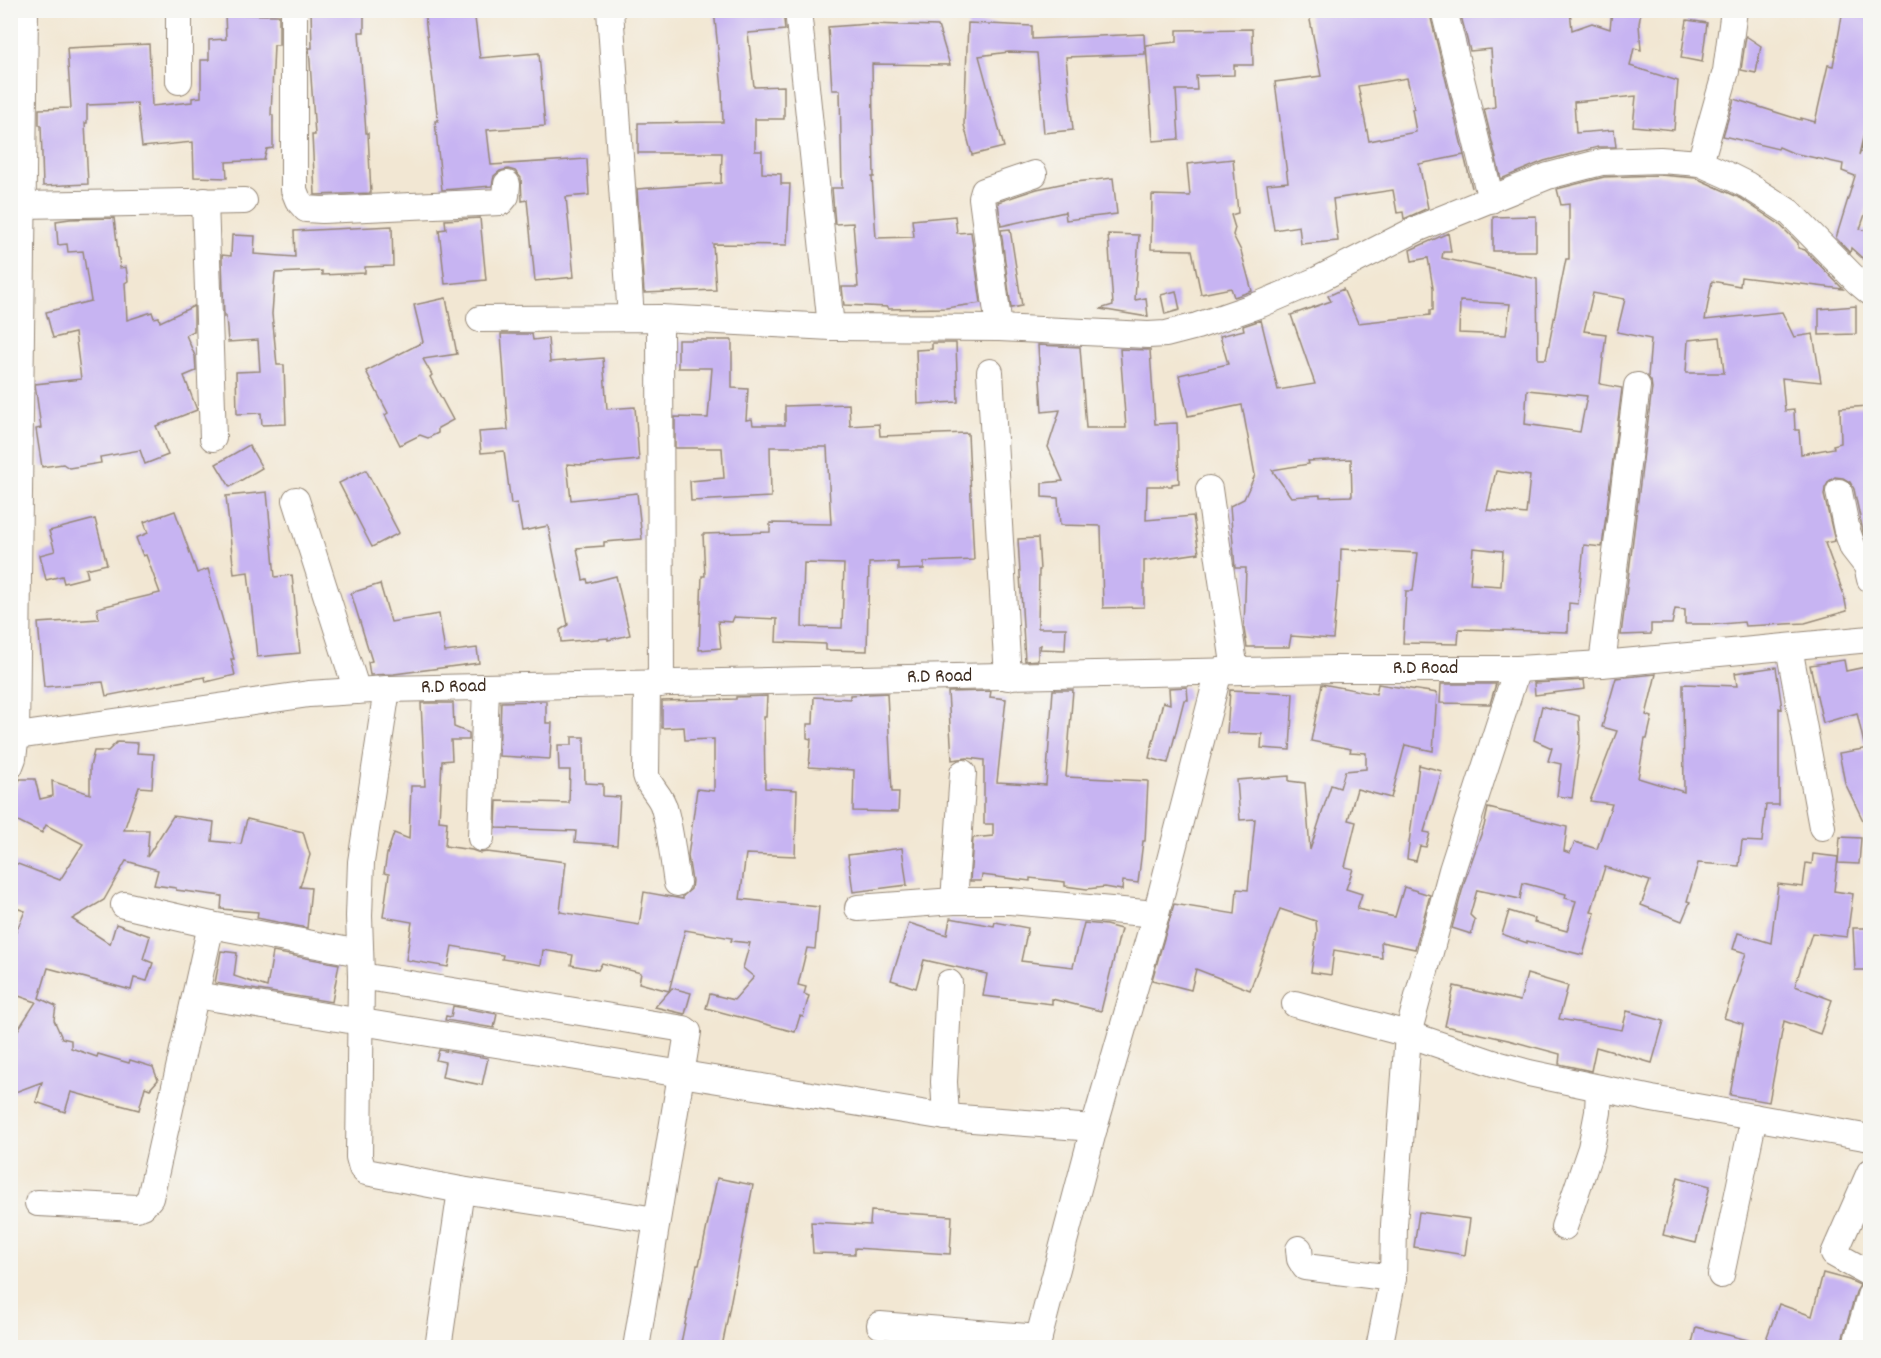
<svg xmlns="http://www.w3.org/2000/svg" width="1881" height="1358" viewBox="0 0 1881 1358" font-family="Dekko,sans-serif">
	<rect width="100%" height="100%" fill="#f6f6f2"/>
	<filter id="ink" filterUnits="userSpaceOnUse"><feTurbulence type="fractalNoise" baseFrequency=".0167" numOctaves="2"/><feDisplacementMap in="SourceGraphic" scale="12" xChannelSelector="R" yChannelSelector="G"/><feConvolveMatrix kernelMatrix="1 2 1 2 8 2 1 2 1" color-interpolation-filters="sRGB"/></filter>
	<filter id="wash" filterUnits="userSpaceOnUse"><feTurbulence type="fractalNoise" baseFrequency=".008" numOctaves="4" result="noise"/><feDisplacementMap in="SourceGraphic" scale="24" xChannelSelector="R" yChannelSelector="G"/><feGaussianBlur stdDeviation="1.35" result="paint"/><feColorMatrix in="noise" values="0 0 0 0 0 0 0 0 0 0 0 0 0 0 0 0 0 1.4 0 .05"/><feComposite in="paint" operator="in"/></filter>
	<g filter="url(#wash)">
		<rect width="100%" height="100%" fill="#f2e7d3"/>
		<g id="blocks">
			<g fill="#c7b4f2" fill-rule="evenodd">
				<polygon points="311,10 364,10 364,32 359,32 366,133 368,133 371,193 315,195 312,135 315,135 309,48 312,48"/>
				<polygon points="424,10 474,10 480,58 539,53 545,126 487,130 491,165 587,159 589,195 566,197 574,277 535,281 527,200 522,201 521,178 515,171 508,169 500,171 494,176 492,186 442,190 435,121 438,121"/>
				<polygon points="714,10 783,10 785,30 748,33 754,87 784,86 784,119 755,119 755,151 762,151 762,173 781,174 781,184 790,184 787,245 713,244 716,290 644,293 637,189 721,183 722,153 638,153 638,123 723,122 722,89"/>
				<path d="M 1308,10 L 1429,10 L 1472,188 L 1464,155 L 1419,164 L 1428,208 L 1404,219 L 1403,212 L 1397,213 L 1393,190 L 1333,199 L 1338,241 L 1301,244 L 1299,226 L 1274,230 L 1267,184 L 1288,182 L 1275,82 L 1321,76 ZM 1407,78 L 1414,109 L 1412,109 L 1416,132 L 1369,141 L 1358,86 Z"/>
				<polygon points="1476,10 1570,10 1572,30 1592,23 1610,29 1612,10 1641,10 1639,24 1641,50 1634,48 1630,66 1678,81 1674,130 1633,126 1636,96 1574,102 1576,133 1614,130 1616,147 1598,147 1544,161 1501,179 1484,109 1495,107 1491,49 1470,51 1460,12"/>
				<polygon points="1843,10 1870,10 1870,29 1866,45 1870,46 1870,107 1859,155 1866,136 1870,137 1870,200 1860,229 1870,232 1870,265 1851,248 1850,253 1836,238 1855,176 1842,171 1843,164 1793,153 1779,147 1778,149 1723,136 1734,99 1801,120 1801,118 1815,122 1828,65 1833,66"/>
				<polygon points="225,14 279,15 279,45 274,45 271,115 273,115 273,148 267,149 264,160 226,162 227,178 194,177 193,142 142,147 137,103 87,105 87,123 85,123 88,184 43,186 41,125 39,125 39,109 71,108 67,48 149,44 152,106 192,102 192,98 201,97 201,60 209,60 209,40 226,39"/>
				<polygon points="1687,20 1707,23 1702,62 1681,58"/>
				<polygon points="968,23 1032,26 1032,39 1144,34 1145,54 1066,57 1073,130 1044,133 1037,53 1009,52 979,56 1004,147 972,155 964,125"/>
				<polygon points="869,24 938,26 950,65 872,64 874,177 872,177 876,238 914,237 912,220 955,216 957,233 971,232 981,303 946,308 888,309 888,307 844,305 842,287 858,287 853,223 835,224 832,188 842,188 840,90 832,90 828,27"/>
				<polygon points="1252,29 1253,65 1234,65 1234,75 1196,76 1197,90 1176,90 1179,139 1153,141 1146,45 1177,42 1177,30"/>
				<polygon points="1746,36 1761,46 1756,73 1741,70"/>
				<polygon points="1233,159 1238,213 1231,215 1235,228 1233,235 1241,251 1252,291 1234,297 1231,288 1201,294 1192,250 1151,249 1152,195 1190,196 1187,164"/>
				<path d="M 1660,175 L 1696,178 L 1740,198 L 1779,224 L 1798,243 L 1798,248 L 1805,250 L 1843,289 L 1741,277 L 1740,286 L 1712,281 L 1705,320 L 1782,312 L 1794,337 L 1813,334 L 1821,382 L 1782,378 L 1785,411 L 1794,410 L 1795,430 L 1799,430 L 1801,454 L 1834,448 L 1833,445 L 1841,443 L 1840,408 L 1869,406 L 1870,437 L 1870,534 L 1864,536 L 1854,489 L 1850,482 L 1843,478 L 1835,477 L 1829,481 L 1825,488 L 1824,495 L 1835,541 L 1825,543 L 1844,595 L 1847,611 L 1805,623 L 1745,626 L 1744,622 L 1710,625 L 1710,624 L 1685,624 L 1685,610 L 1675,609 L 1672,624 L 1651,624 L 1651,634 L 1621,635 L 1652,388 L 1651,381 L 1648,377 L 1651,339 L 1617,332 L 1625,299 L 1593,293 L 1584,331 L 1606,334 L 1600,384 L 1622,388 L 1602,547 L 1584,545 L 1578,604 L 1569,603 L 1568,632 L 1459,629 L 1458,644 L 1403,643 L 1406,591 L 1413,591 L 1418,553 L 1341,549 L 1340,583 L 1338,583 L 1333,639 L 1291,636 L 1289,647 L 1247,647 L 1244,629 L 1246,568 L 1235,568 L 1230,506 L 1244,499 L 1255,475 L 1242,405 L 1188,416 L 1179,375 L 1228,364 L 1220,336 L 1244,330 L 1243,326 L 1261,320 L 1278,390 L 1315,384 L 1291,315 L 1331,301 L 1328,296 L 1343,289 L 1358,323 L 1430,315 L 1430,310 L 1433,310 L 1433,288 L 1428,258 L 1412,261 L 1410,250 L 1448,233 L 1451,252 L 1443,252 L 1442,258 L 1537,279 L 1538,359 L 1546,359 L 1566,259 L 1569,259 L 1569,204 L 1561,205 L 1557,189 L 1604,177 ZM 1460,301 L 1510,304 L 1506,335 L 1459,333 ZM 1720,337 L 1724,373 L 1686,373 L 1688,340 ZM 1527,390 L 1587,396 L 1580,432 L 1525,424 ZM 1351,459 L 1352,496 L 1320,497 L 1320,495 L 1291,497 L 1272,470 L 1309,464 L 1308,461 ZM 1496,471 L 1530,476 L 1526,514 L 1487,510 ZM 1473,548 L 1503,551 L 1501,586 L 1470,584 Z"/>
				<polygon points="1113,178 1117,214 1066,220 1065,212 1001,226 998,202 1037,189 1065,183"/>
				<polygon points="1536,216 1536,251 1493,251 1493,217"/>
				<polygon points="114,218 120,268 126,267 128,281 125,283 127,320 152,312 154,318 159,317 160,322 194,306 194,331 186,335 195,356 196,371 184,376 197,410 156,426 168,455 145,464 140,450 100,457 101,463 69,468 63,464 42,467 36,429 41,428 35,384 81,379 75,333 53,338 46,312 91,301 83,251 68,252 67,244 58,245 56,221 70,219"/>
				<polygon points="480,218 486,280 445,284 439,230 446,229 445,220"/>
				<polygon points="392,226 393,266 365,267 365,273 322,275 322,271 275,273 272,314 277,365 284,365 286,424 262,425 261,413 237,414 236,372 260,371 258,340 228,342 226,316 224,317 222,259 222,255 231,256 232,235 255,236 254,254 295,257 294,231"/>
				<polygon points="1010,229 1022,306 1011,308 1001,230"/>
				<polygon points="1108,234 1139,235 1135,300 1146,298 1148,317 1100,309 1113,305"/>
				<polygon points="1176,291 1180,310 1165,314 1161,295"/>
				<polygon points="446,298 457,354 423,359 432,375 430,377 453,420 438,428 438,433 428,438 420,435 400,445 385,415 388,413 366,371 423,342 414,305"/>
				<polygon points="1856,306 1856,334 1819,335 1819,309"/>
				<polygon points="501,334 532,334 533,340 548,338 550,362 603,358 607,409 635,407 639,460 584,465 567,464 571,500 637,493 642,539 604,542 604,546 577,548 583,580 587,579 588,583 616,576 630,635 608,640 608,638 561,642 560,630 568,625 548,526 522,531 517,503 511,504 504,451 481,453 479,432 508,430"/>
				<path d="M 678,340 L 732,340 L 732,388 L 748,389 L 746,420 L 752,419 L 753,425 L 785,425 L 785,406 L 849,404 L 850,426 L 879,424 L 880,436 L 968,433 L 974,560 L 924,562 L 924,569 L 898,570 L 898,562 L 869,563 L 867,651 L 826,650 L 826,644 L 776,642 L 777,619 L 734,617 L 732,622 L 718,621 L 721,648 L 699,650 L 702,576 L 705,576 L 703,534 L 770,532 L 770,523 L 831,524 L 827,447 L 770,447 L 771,497 L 691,501 L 690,481 L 724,478 L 722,448 L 675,448 L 675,417 L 708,418 L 712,368 L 678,368 ZM 804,563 L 844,564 L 842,628 L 802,627 Z"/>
				<polygon points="932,343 956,343 958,402 918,404 916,350 932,349"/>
				<polygon points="1038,345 1080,347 1086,428 1126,428 1120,349 1150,350 1155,424 1177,423 1179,483 1172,484 1172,486 1147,486 1146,520 1193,516 1199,553 1144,561 1144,607 1103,608 1101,526 1060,525 1058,498 1042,497 1042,483 1063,481 1048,447 1060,410 1042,412"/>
				<polygon points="249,445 262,468 230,487 216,464"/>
				<polygon points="366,470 399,533 372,547 339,483"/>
				<polygon points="267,492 275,577 292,575 300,653 257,657 248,572 234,574 226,496"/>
				<polygon points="175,511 197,573 208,569 234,659 231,659 235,675 206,682 205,677 106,696 103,682 44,687 38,623 99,619 97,608 160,593 146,555 143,556 136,538 148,533 144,522"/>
				<polygon points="95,519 107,564 86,569 88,577 64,583 62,576 46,580 40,555 55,551 49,531"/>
				<polygon points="1038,538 1040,570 1039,570 1038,628 1066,628 1065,650 1040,649 1041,645 1038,646 1038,660 1025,661 1018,539"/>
				<polygon points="380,584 391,622 439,614 445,652 477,648 479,663 394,674 370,675 368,662 372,661 351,593"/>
				<polygon points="1844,660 1846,671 1870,666 1870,744 1864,744 1857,713 1823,723 1810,665"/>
				<polygon points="1776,667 1782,709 1779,708 1779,805 1766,805 1762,842 1742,841 1739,866 1698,863 1687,901 1690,902 1682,921 1641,905 1650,881 1605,867 1591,912 1595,913 1583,955 1527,941 1527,943 1502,934 1509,911 1535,919 1534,922 1567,931 1576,901 1565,898 1566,894 1523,883 1520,899 1477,890 1470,915 1475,920 1471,934 1452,928 1465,880 1484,826 1488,808 1567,827 1564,851 1570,853 1575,842 1597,849 1612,804 1590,801 1617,731 1602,727 1616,678 1656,674 1646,715 1652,717 1647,739 1645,739 1638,778 1684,792 1683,684 1737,686 1735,673"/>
				<polygon points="1584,680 1585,689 1535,695 1534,683"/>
				<polygon points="1322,684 1376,694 1378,684 1437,693 1433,751 1405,745 1391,798 1357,789 1348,820 1356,822 1345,867 1353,869 1346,889 1362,894 1357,909 1395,917 1404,887 1430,895 1415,949 1381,942 1382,958 1334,950 1331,975 1311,972 1317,932 1316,921 1280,909 1250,990 1196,969 1191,990 1152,980 1174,904 1235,914 1237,889 1248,890 1255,819 1240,820 1237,780 1289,776 1289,781 1305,783 1310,850 1331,785 1340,788 1345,771 1366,769 1366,753 1350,752 1351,749 1311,741"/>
				<polygon points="1441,684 1496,684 1495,687 1490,704 1440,703"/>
				<polygon points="1187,687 1188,700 1184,700 1168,763 1149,758 1163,702 1170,704 1169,688"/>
				<polygon points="1053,690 1073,690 1066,777 1148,781 1145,841 1143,841 1138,883 1123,881 1122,890 1105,887 1087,889 1065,886 1065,882 1030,878 1030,881 982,875 981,881 970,881 973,838 993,836 993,824 984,824 984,760 967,758 952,760 948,692 991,691 990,697 1006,699 997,782 1046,785"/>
				<polygon points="1230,690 1293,693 1290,750 1261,748 1262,734 1227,733"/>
				<polygon points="887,693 892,792 899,792 898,812 853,811 854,770 809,767 811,739 807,738 807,724 813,724 814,697 850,699 850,695"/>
				<polygon points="767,696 766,717 764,717 765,788 797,790 795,856 746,854 740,899 819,907 815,949 807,948 798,985 806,987 804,994 809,996 803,1017 800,1016 795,1032 706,1008 710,994 734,1000 754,977 743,968 750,943 731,941 732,938 685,930 669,991 639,983 641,973 602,963 598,970 571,965 573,955 543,950 541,965 502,959 503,955 452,946 448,967 406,960 412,922 383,917 389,874 384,873 387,854 394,833 409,839 411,786 425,786 421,703 453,703 454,727 469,733 469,740 451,740 452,760 442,761 439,821 447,822 445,846 472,850 480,853 487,852 566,862 560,912 639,925 644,892 683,899 683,896 691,889 692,881 688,856 697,789 714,791 714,739 685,740 684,727 662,728 662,701 736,699 736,697"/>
				<polygon points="546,701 546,723 552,723 550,759 499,756 501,702"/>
				<polygon points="1542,706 1579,716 1580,740 1572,798 1557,796 1561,764 1548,761 1552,748 1534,740"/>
				<polygon points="572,737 584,737 585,783 603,784 603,796 620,797 617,845 575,842 576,831 496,828 497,801 569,803 570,770 559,770 558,745 572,745"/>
				<polygon points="117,742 138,743 137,753 154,754 152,788 139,787 124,830 149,830 147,857 173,816 214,822 212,841 241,844 247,819 303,832 310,855 300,887 311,888 307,928 257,918 258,912 221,909 222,896 176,890 176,888 154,885 158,870 126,861 104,900 72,919 110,944 116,924 150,936 143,959 153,963 147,981 134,978 131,990 48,968 39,998 56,1006 54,1020 62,1038 71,1040 71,1048 97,1057 98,1054 129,1063 130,1060 153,1067 158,1080 150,1089 145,1087 139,1110 71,1092 65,1112 36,1102 42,1082 10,1094 10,1042 36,1002 10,993 10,946 25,911 10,906 10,861 60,880 83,844 46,825 42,833 10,817 10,799 20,779 35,779 40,799 53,796 52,781 90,794 90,767 94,751 108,751"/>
				<polygon points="1870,748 1870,835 1845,783 1839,753"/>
				<polygon points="1419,765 1442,771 1424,832 1430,833 1426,847 1420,846 1416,861 1407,859"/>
				<polygon points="1840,837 1861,838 1859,864 1838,863"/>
				<polygon points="902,848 907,885 853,892 848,855"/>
				<polygon points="1813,854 1838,857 1834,891 1853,894 1847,937 1812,933 1795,986 1832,1000 1820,1034 1784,1021 1769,1102 1730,1095 1743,1024 1724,1018 1746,953 1733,949 1738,933 1771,943 1778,884 1803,887 1806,863 1812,864"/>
				<polygon points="950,918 994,926 995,922 1028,928 1021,961 1073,967 1084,923 1106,925 1121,929 1101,1011 1052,999 1052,1004 983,996 987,974 924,960 916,988 891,980 909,923 947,935"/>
				<polygon points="1853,928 1870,928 1870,970 1855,970"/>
				<polygon points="221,951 237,953 234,976 267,987 273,952 339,964 332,1002 215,983"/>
				<polygon points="1527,974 1568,986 1559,1019 1622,1030 1627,1011 1664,1021 1652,1063 1596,1047 1591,1071 1559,1064 1560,1054 1508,1040 1445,1026 1454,986 1520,1001"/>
				<polygon points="672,988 691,993 685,1014 655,1007"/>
				<polygon points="453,1006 497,1014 494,1028 445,1020 446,1016 451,1017"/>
				<polygon points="439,1050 488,1058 482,1085 442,1077 445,1062 436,1060"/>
				<polygon points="1678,1177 1710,1186 1696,1243 1663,1235"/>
				<polygon points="717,1178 753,1185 722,1347 704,1347 681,1343 697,1265 699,1265"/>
				<polygon points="871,1211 952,1216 950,1254 855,1248 855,1254 813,1253 811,1222 870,1225"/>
				<polygon points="1419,1212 1470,1219 1465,1255 1414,1247"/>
				<polygon points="1823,1273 1849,1280 1860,1285 1856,1292 1840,1347 1781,1347 1765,1342 1779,1304 1812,1316"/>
				<polygon points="1696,1327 1756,1342 1756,1347 1691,1347"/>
			</g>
		</g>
	</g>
	<g filter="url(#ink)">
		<use href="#blocks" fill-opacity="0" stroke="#968878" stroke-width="1.5"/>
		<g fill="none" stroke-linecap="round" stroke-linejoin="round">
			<g stroke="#968878" stroke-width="28">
				<g id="minor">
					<polyline points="179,10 179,81"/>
					<polyline points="294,10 294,190 298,200 306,209 322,210 501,202 506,196 507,184"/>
					<polyline points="610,10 631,318"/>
					<polyline points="798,10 831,327"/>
					<polyline points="1444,10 1491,200"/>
					<polyline points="1700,163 1726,71 1734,10"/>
					<polyline points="205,201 213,438"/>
					<polyline points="22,205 244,201"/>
					<polyline points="660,318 661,684"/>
					<polyline points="480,319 660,318 831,327 999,328 1148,335 1166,334 1197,326 1261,304 1317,280 1419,228 1548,176 1602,162 1660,160 1700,163 1727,175 1747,185 1789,212 1858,282 1870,292"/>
					<polyline points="999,328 982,198 984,191 1034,174"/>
					<polyline points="990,372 1008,677"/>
					<polyline points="1209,489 1235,671"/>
					<polyline points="1839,492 1847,531 1853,548 1867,566 1870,579"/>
					<polyline points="296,500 357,691"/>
					<polyline points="1789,647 1822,827"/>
					<polyline points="1602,664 1637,386"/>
					<path d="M 647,684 L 646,775 C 649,788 661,795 664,808 C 671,832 673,858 677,883"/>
					<polyline points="387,689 361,862 359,916 361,976 359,1157 362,1168 366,1172 461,1190 656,1220"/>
					<path id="s1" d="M 10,737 L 309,694 L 387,689 L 1335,669 L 1517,669 L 1602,664 L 1870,639"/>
					<polyline points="10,766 13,758 16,736 25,10"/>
					<polyline points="481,838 486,687"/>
					<polyline points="954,901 963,773"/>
					<polyline points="124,905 211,925 360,953"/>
					<polyline points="858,908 954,901 1010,901 1156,914"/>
					<polyline points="361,976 684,1029 688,1032 636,1348"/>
					<polyline points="208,997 946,1117 1094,1128"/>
					<polyline points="1295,1004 1408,1034 1493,1063 1529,1073 1652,1099 1870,1138"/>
					<polyline points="946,1117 944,1082 949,983"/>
					<polyline points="1870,1172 1834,1254 1870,1274"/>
					<polyline points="38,1203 137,1208 143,1206 150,1198 211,925"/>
					<polyline points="1564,1227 1591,1148 1598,1112 1599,1088"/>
					<polyline points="1299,1249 1300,1259 1305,1267 1393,1278"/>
					<polyline points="1721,1275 1754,1117"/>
					<polyline points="880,1325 1039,1338"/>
					<polyline points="438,1348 461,1190"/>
					<polyline points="1036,1348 1094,1128 1156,914 1219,671"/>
					<polyline points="1379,1348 1393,1278 1394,1225 1408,1034 1452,870 1517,669"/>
					<polyline points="1855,1348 1870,1296"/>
				</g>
			</g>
			<use href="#minor" stroke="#fff" stroke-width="26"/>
		</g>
	</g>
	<g text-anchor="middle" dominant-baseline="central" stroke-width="6" stroke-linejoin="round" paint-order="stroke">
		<g font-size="20" fill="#3b2a1e" stroke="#f6f6f2">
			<text stroke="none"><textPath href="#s1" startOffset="1419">R.D Road</textPath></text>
			<text stroke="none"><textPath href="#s1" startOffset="933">R.D Road</textPath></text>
			<text stroke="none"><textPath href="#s1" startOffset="447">R.D Road</textPath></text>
		</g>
	</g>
	<rect width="1881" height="1358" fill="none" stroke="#f6f6f2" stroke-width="36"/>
</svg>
